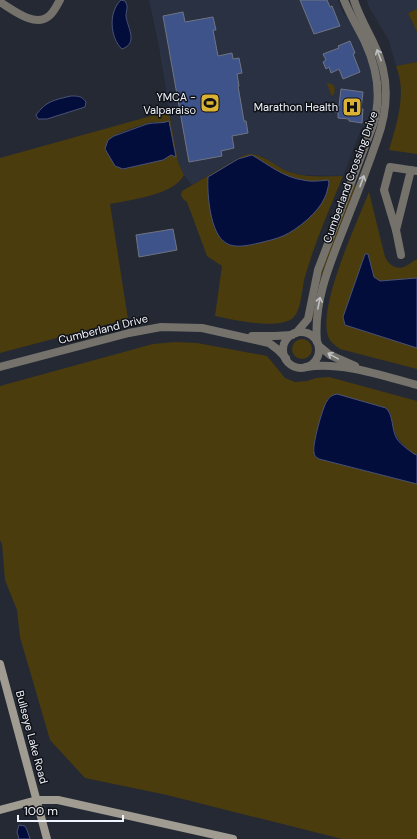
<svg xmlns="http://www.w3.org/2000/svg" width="417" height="839" viewBox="0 0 417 839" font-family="'DM Sans',sans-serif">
	<rect width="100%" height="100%" fill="#242934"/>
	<g fill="#2a3142">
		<polygon points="149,0 338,0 343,13 347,17 363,45 372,72 375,91 372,120 368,125 362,127 343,176 302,175 293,173 280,168 262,156 249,154 241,156 192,185 184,175 178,162 159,47"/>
		<polygon points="367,0 417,0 417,9 408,13 417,32 417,62 396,66 389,41 368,5"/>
	</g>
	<g fill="#4b3c0e" fill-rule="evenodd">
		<polygon points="417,9 417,32 408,13"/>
		<path d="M 417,62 L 417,154 L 389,150 C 397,123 407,93 396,66 Z"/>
		<path d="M 327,83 L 332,84 C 336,87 335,91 333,96 L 331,95 Z"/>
		<path d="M 169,111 L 178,162 L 184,175 C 174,195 130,200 110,204 L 128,319 L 0,353 L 0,158 ZM 153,122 L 164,123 L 171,155 L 163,160 L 123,169 L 111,159 L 105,149 C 106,146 107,142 108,140 C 114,133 143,124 153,122 Z"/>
		<path d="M 249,154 C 267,154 276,169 293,173 C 309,178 327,176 343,176 C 329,210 314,244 304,280 C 302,290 301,311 293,318 C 278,330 234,320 215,316 L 222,266 L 207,256 L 187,202 L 184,200 L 181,196 L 182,191 L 242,156 ZM 252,155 C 269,165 286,180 306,181 C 313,181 320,181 328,180 L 282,236 L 249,245 L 232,245 L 226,244 L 220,238 L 215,229 L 208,196 L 208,177 L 238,159 Z"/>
		<polygon points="356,181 355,191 315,306 313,319 312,318 324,263"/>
		<path d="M 369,192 L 385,257 C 389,265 397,271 406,266 C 410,264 413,261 417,259 L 417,278 L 379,281 L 374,277 L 368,254 L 365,254 L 343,317 L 345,325 L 417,348 L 417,369 L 340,349 C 335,345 330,342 328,336 C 318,305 357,223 369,192 Z"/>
		<circle cx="302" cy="349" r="10"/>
		<path d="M 175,342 L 197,343 L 267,356 L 285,378 L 295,382 L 307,381 L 316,378 L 329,377 L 417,401 L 417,455 L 414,454 C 395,438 395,436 390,412 L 326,402 L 313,450 L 319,459 L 417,484 L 417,839 L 342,839 L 167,795 L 85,778 L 50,740 L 20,637 L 17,610 L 5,580 L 2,544 L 0,540 L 0,386 L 153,344 Z"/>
	</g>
	<g fill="#030d3c" stroke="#4a5276">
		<path d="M 121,0 L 125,1 C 129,8 126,9 126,16 C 127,27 139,43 122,49 C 110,38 108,12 121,0 Z"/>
		<path d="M 71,96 C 78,96 82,96 86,102 L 85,107 L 47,119 L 38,119 L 36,115 C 46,101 54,100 71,96 Z"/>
		<path d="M 169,121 L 176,157 L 171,155 L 163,160 L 123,169 L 115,166 L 105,149 L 108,140 L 114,136 L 147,124 C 155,122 162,124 169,121 Z"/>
		<path d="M 252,155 C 269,165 283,177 303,180 C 311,182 320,181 328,180 L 329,183 C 328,187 327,193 325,197 C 319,212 297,230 283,236 C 276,239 267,241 259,243 C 250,245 235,249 226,243 C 210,234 207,194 208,177 L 238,159 Z"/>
		<polygon points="365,254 368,254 374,277 380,281 417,278 417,348 345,325 343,317"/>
		<path d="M 337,394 L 386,408 C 394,416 391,429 397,439 C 401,445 409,450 414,454 L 417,455 L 417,484 L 319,459 C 316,457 314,456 314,452 C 312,445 323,406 327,401 C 329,397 332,395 337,394 Z"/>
		<polygon points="19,825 25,826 27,830 30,839 19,839 17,832"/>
	</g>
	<g fill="#3e5389" stroke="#6e7482">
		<polygon points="300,0 327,0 330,7 332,6 340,26 314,34"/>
		<polygon points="183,12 185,22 213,17 216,30 213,30 218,56 232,53 233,59 239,58 242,73 237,74 239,86 238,86 244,121 246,121 248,133 232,136 234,148 221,151 222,156 189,162 163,16"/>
		<polygon points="350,41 355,53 353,54 360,72 343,79 339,69 331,73 329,67 326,69 323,62 326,60 323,54 339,48 338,46"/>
		<polygon points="341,89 363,92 361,109 363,109 362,123 349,121 349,119 338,118 338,112 335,112 336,106 339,106"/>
		<polygon points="173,229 177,250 139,257 136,235"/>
	</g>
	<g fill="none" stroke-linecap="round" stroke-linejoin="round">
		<g stroke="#75726c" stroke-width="8">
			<path d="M 0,2 C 13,10 35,28 49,16 C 54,12 57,5 60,0"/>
			<polyline points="396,230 411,170"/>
			<polyline points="401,255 396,230 384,190 390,167 417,171"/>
			<circle cx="301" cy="350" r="18"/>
			<path d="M 296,333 L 308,319 L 318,270 L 373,125 C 382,97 377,68 365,42 C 358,28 350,15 344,0"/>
			<polyline points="252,336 275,336 292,335"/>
			<path d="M 317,342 C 313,298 333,257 348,217 C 358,192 368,166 377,140 C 389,107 390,76 374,44 C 367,29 359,16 354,0"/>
			<polyline points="319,346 330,355 355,366"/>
			<polyline points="0,367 129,333 161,327 202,328 269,343 277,349 286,358"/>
			<path d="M 306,367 C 341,361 383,376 417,385"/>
		</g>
		<g stroke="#a09c92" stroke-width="8">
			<polyline points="0,664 47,839"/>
			<polyline points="0,810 37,800 58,800 233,839"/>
		</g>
	</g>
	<defs><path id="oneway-shaft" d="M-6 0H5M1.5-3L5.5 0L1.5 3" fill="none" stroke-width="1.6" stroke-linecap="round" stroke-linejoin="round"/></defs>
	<g stroke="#bfc0c2">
		<use href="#oneway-shaft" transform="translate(379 55) rotate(-111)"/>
		<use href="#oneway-shaft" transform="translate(362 181) rotate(-70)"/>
		<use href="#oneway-shaft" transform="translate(319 303) rotate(-79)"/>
		<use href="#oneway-shaft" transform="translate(333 356) rotate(-151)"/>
	</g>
	<defs>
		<g id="stadium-square" transform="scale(1)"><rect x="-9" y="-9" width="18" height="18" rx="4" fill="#dbb233" stroke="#101217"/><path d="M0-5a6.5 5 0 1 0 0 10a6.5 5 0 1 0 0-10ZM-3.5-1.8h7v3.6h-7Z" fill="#111"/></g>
		<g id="hospital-square" transform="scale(1)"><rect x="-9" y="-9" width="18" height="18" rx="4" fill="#dbb233" stroke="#101217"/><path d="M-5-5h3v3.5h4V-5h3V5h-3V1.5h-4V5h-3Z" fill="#111"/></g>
	</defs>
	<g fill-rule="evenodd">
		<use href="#stadium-square" x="210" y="103"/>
		<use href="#hospital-square" x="352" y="107"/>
	</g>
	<g text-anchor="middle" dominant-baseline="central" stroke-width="3" stroke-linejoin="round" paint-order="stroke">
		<g font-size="11" fill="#f0f4fc" stroke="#101217" text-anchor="end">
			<text x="196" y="97">YMCA -<tspan x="196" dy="13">Valparaiso</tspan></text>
			<text x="338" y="107">Marathon Health</text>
		</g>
		<g font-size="11" fill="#f0f4fc" stroke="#101217">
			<text transform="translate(350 177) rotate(-70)">Cumberland Crossing Drive</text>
			<text transform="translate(103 329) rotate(-14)">Cumberland Drive</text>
			<text transform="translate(32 737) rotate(75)">Bullseye Lake Road</text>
		</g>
	</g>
	<path d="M18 815v6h105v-6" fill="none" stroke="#f0f4fc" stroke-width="2"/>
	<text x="24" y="815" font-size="12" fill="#f0f4fc" stroke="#101217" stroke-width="3" paint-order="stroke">100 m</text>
</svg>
